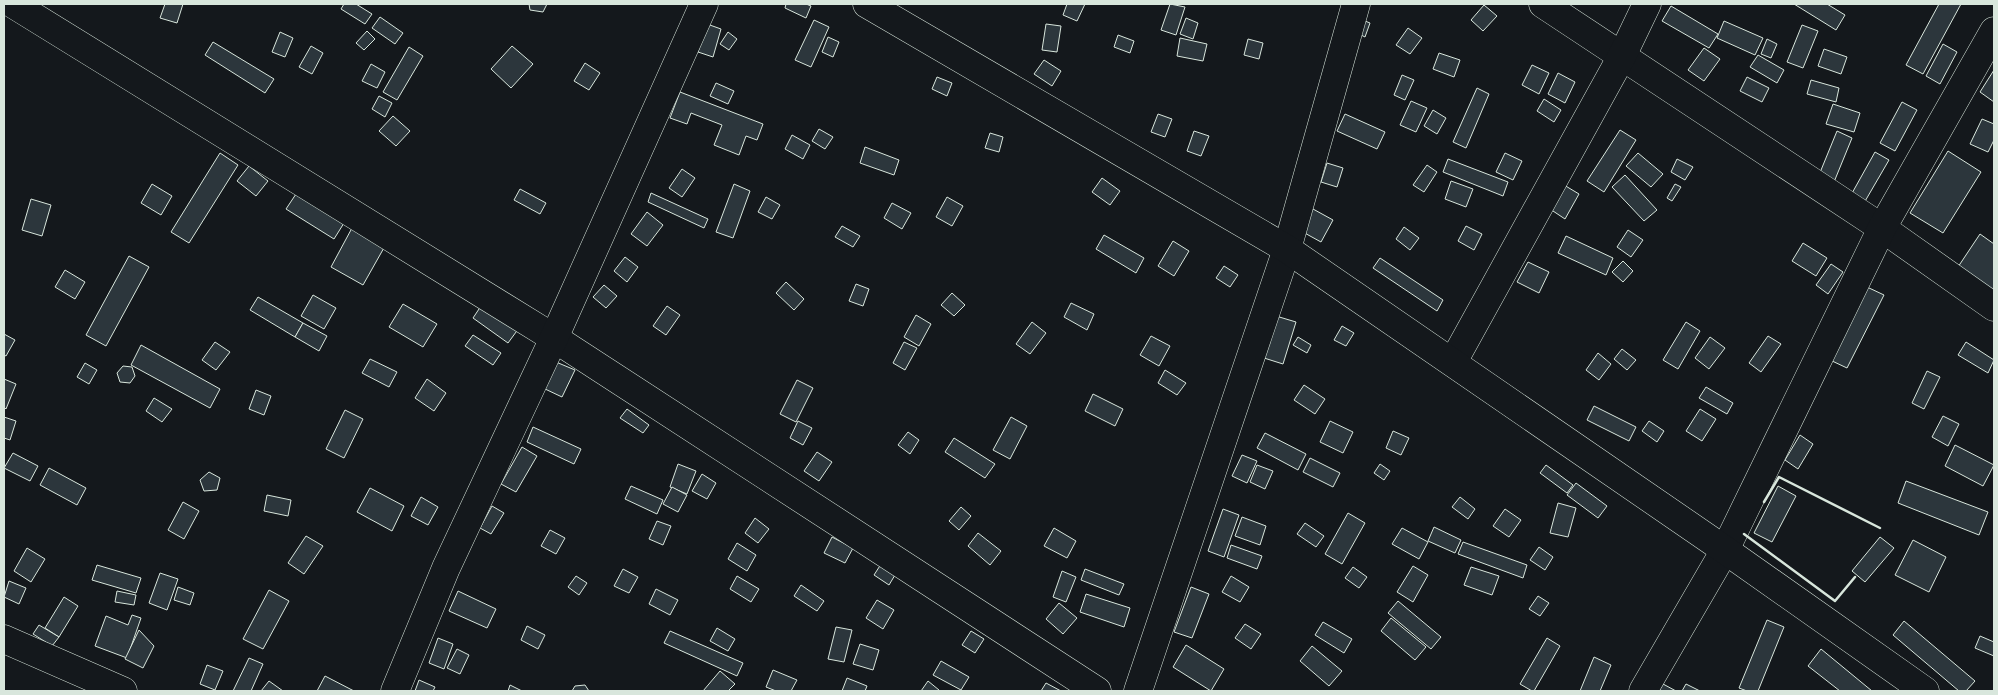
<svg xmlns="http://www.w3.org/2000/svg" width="1998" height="695" viewBox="0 0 1998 695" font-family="Manrope,sans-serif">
	<rect width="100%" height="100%" fill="#14181c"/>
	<g fill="#2c363c" stroke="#d8e6dc">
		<polygon points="165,4 183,4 177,23 160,18"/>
		<polygon points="344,4 356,4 372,14 365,24 341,9"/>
		<polygon points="529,4 547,4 543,12 530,10"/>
		<polygon points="786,4 806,4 811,6 806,18 785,8"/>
		<polygon points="1067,4 1085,4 1077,21 1063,15"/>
		<polygon points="1170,4 1185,7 1176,35 1161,30"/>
		<polygon points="1794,4 1827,4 1845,15 1836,30"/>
		<polygon points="1939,4 1961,4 1923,74 1906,65"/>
		<polygon points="1484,5 1497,16 1483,31 1471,20"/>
		<polygon points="1671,6 1718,34 1709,48 1662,21"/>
		<polygon points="380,17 403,33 395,44 372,28"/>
		<polygon points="1186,18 1198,23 1193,39 1180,34"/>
		<polygon points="1360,19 1370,23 1365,37 1355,32"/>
		<polygon points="814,20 829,27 811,67 795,60"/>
		<polygon points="1724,21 1763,38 1755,55 1717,38"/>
		<polygon points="707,24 721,29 713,57 698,52"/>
		<polygon points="1046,24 1061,26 1057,52 1042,50"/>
		<polygon points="1802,25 1818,31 1803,68 1787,62"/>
		<polygon points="1408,28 1422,38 1410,54 1396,45"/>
		<polygon points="367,31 375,39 364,50 356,43"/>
		<polygon points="280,32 293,38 285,57 272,52"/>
		<polygon points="728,32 737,39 729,50 720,44"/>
		<polygon points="1118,35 1134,41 1130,53 1114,47"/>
		<polygon points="828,37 839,42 833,57 822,52"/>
		<polygon points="1180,38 1207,44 1203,61 1177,56"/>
		<polygon points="1248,39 1263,43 1259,59 1244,55"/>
		<polygon points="1767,39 1777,44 1771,58 1761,54"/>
		<polygon points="213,42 274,79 265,93 205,55"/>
		<polygon points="1943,44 1957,52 1940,84 1926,76"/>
		<polygon points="311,46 323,53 312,74 299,67"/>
		<polygon points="512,46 533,64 511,88 491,69"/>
		<polygon points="409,47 423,56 397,100 383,92"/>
		<polygon points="1704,48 1720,59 1704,81 1688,70"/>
		<polygon points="1824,49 1847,57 1841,74 1818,66"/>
		<polygon points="1439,53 1460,60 1454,77 1433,69"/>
		<polygon points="1758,55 1784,70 1777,83 1750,67"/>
		<polygon points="1044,60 1061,71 1052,86 1034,74"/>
		<polygon points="585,63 600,73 589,90 574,81"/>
		<polygon points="371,64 385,72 377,88 362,81"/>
		<polygon points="1532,65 1549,73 1539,94 1522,85"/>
		<polygon points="1994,70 1994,102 1980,92"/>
		<polygon points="1558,73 1575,82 1565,103 1548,94"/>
		<polygon points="1402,75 1414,80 1405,100 1394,95"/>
		<polygon points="937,77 952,83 947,96 932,89"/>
		<polygon points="1747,77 1769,88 1762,102 1740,91"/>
		<polygon points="1811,80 1839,88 1836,102 1807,94"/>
		<polygon points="716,83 734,91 728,104 710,96"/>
		<polygon points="1477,88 1489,94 1466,148 1453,142"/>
		<polygon points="680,92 763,124 757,140 746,136 739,155 714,145 722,125 691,113 687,124 670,118"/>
		<polygon points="379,96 392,103 385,117 372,109"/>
		<polygon points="1544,99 1561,110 1554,122 1537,111"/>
		<polygon points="1411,101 1427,108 1416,132 1400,125"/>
		<polygon points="1902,102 1917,110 1895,151 1880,143"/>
		<polygon points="1833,104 1860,113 1854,132 1826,124"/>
		<polygon points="1433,110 1446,118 1437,134 1424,126"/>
		<polygon points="1158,114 1172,119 1165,137 1151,132"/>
		<polygon points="1345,114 1385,132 1377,149 1337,131"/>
		<polygon points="393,116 410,131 396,146 379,131"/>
		<polygon points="1982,119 1994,124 1994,140 1988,152 1970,144"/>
		<polygon points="819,129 833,137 825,149 812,141"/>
		<polygon points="1620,130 1636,140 1604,192 1587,181"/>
		<polygon points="1194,131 1209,136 1201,156 1187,151"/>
		<polygon points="1837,131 1852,138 1834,182 1819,175"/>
		<polygon points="990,133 1003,137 999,152 985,148"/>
		<polygon points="792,135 810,145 803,159 785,149"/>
		<polygon points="865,147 899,160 894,175 860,163"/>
		<polygon points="1948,151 1981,172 1943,233 1910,213"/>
		<polygon points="1875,152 1889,160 1864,203 1851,195"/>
		<polygon points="220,153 238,165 189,243 171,232"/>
		<polygon points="1505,153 1522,161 1513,180 1496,172"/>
		<polygon points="1638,153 1663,174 1651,187 1626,166"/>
		<polygon points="1448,159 1508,182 1503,196 1443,172"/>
		<polygon points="1677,159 1693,167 1685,180 1671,172"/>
		<polygon points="1327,163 1343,168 1337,187 1321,182"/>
		<polygon points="1427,165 1437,172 1424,192 1413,185"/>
		<polygon points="249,166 268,181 256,196 237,181"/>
		<polygon points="682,169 695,178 682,197 669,188"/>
		<polygon points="1625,175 1657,210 1644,221 1612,187"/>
		<polygon points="1102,178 1120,191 1110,205 1092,192"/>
		<polygon points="1451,181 1473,189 1466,207 1445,199"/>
		<polygon points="152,184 172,196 161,215 141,203"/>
		<polygon points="734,184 750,191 733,238 716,232"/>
		<polygon points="1675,184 1681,187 1672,201 1667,198"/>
		<polygon points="1564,185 1579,194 1565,219 1550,209"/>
		<polygon points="520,189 546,203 540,214 514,200"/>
		<polygon points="651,193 708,219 704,228 648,202"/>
		<polygon points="296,194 344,223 334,239 286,209"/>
		<polygon points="766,197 780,205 772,219 758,212"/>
		<polygon points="947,197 963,206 952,226 936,217"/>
		<polygon points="31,199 51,205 42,236 22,230"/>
		<polygon points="892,203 911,213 902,229 884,218"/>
		<polygon points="1313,209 1333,220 1321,242 1301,231"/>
		<polygon points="647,212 663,225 647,246 631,234"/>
		<polygon points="842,226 860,236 853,247 835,237"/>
		<polygon points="1466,226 1482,234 1474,250 1458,241"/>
		<polygon points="1404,227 1419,238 1410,250 1396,239"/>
		<polygon points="352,228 385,246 363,285 331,267"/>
		<polygon points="1628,230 1643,240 1631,257 1617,247"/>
		<polygon points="1980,234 1994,244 1994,291 1958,267"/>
		<polygon points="1104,235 1144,258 1136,273 1096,249"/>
		<polygon points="1566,236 1613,258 1606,275 1558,253"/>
		<polygon points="1173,241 1189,251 1174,276 1158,266"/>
		<polygon points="1803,243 1827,258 1816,276 1792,261"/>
		<polygon points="129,256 149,267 106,346 86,335"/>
		<polygon points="625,257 638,267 627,282 614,271"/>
		<polygon points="1380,258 1443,300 1437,311 1373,268"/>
		<polygon points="1623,261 1633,271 1623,282 1612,272"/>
		<polygon points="1528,262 1549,272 1539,293 1517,282"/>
		<polygon points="1831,264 1843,272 1828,294 1816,285"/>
		<polygon points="1224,266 1238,275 1230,287 1216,278"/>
		<polygon points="65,270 85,282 75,299 55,287"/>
		<polygon points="786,282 804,299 794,310 776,293"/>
		<polygon points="856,284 869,289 863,306 849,301"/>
		<polygon points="604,285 617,296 606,308 593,297"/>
		<polygon points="1867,287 1884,295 1847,368 1830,360"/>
		<polygon points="952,293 965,305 954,316 941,305"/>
		<polygon points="313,295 336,308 324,329 301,316"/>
		<polygon points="258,297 303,323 295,337 250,310"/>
		<polygon points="483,303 519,328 508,343 473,318"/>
		<polygon points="1071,303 1094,314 1087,330 1064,317"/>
		<polygon points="403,304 437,324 423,347 389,327"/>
		<polygon points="667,306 680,315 666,335 653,326"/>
		<polygon points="916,315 931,324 919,346 904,337"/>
		<polygon points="1276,316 1296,322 1283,364 1264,358"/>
		<polygon points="1032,322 1046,333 1030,354 1016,344"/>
		<polygon points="1686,322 1700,331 1678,369 1663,360"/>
		<polygon points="303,323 327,336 319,351 295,337"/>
		<polygon points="1342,326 1354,333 1346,346 1334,340"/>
		<polygon points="4,334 15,340 6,356 4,355"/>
		<polygon points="473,335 501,353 493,365 465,346"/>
		<polygon points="1151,336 1170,346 1159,366 1140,355"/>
		<polygon points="1768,336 1781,344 1761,372 1749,363"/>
		<polygon points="1298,337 1311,345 1307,353 1293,345"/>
		<polygon points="1710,337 1725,348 1709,369 1695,358"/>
		<polygon points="215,342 230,352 216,370 202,360"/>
		<polygon points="904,342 917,348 905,370 893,363"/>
		<polygon points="1966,342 1994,360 1988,373 1958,355"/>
		<polygon points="141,345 220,389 210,408 131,365"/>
		<polygon points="1622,349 1636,360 1627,370 1614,359"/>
		<polygon points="1598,353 1611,364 1599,380 1586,370"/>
		<polygon points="370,359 397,372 389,387 362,373"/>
		<polygon points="556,362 575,370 562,397 543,388"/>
		<polygon points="85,363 97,370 89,384 77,377"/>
		<polygon points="123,366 132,367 135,376 130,383 120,382 117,373"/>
		<polygon points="1165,370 1186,383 1177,395 1158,383"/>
		<polygon points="1927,371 1940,377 1924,409 1912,403"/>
		<polygon points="4,379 16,384 6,409 4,407"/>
		<polygon points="427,379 446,393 434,411 415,398"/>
		<polygon points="797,380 813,388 796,422 780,414"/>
		<polygon points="1304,385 1325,399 1315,414 1294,400"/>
		<polygon points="1706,387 1733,403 1727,414 1699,398"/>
		<polygon points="256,390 271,396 264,415 249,409"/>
		<polygon points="1093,394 1123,409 1115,426 1085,411"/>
		<polygon points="154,398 172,409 162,422 146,411"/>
		<polygon points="1594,406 1636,427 1629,441 1587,420"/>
		<polygon points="627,409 649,425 643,433 620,418"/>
		<polygon points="1700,409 1716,419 1702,441 1686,431"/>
		<polygon points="345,410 363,419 344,458 326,449"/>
		<polygon points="1943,416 1959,424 1948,446 1932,437"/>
		<polygon points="4,417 16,421 10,440 4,438"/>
		<polygon points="1011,417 1027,426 1010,459 993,450"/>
		<polygon points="798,421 812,428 803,445 790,438"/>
		<polygon points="1330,421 1353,432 1343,453 1320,442"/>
		<polygon points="1649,421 1664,431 1657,442 1642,431"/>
		<polygon points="533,427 581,449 574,464 527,442"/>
		<polygon points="1393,431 1409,438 1401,455 1386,448"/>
		<polygon points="908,432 919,440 910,454 898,445"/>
		<polygon points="1265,433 1306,454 1298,470 1257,448"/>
		<polygon points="1800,435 1813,444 1798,469 1785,460"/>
		<polygon points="954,438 995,464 985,478 945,452"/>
		<polygon points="1955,445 1994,465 1983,486 1945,466"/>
		<polygon points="522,447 537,456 516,492 501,484"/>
		<polygon points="817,452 832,462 819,481 804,471"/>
		<polygon points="13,453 38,466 30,481 4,468"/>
		<polygon points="1242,455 1257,461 1247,483 1232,476"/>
		<polygon points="1310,458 1340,473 1333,487 1303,472"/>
		<polygon points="678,464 696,471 687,494 670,487"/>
		<polygon points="1380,464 1390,471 1384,480 1374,473"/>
		<polygon points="1257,465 1273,471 1265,489 1250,482"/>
		<polygon points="1546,465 1573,485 1567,493 1540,473"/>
		<polygon points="49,468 86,488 77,505 40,485"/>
		<polygon points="209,472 220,478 217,490 204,491 200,480"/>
		<polygon points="702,474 716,483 707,499 692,491"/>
		<polygon points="1906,481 1988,512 1979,535 1898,503"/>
		<polygon points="1576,483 1607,506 1598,518 1567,495"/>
		<polygon points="631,486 663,500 657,514 625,499"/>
		<polygon points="1778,486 1796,496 1772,542 1754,533"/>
		<polygon points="672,487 687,495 678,512 663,504"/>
		<polygon points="370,488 404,506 392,531 357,512"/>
		<polygon points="267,495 291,500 288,516 264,511"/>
		<polygon points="421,497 438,507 428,525 411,516"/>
		<polygon points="1460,497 1475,509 1468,519 1452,507"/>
		<polygon points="183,502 199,511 184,539 168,530"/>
		<polygon points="1558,503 1576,508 1568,537 1550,533"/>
		<polygon points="492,506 504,513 491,534 480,528"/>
		<polygon points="961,507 971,516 959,530 949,521"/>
		<polygon points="1223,509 1239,515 1224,557 1208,551"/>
		<polygon points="1505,509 1521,520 1509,537 1493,526"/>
		<polygon points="1348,513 1365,523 1342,564 1325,554"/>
		<polygon points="1242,517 1266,526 1260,545 1235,536"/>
		<polygon points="755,518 769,529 758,543 745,533"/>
		<polygon points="657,521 671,526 663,545 649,539"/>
		<polygon points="1305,523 1324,536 1316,547 1297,534"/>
		<polygon points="1434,527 1461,540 1455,553 1428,541"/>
		<polygon points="1054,528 1076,541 1067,558 1044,546"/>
		<polygon points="1402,528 1428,542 1419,559 1392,544"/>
		<polygon points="550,530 565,538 556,554 541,546"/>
		<polygon points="978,533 1001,551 990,565 968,546"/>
		<polygon points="306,536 323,546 304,574 288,563"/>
		<polygon points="832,537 853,548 845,563 824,553"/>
		<polygon points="1880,537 1894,548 1865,582 1852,571"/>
		<polygon points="1913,540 1946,557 1929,592 1895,575"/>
		<polygon points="1463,542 1527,565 1523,578 1458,554"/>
		<polygon points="737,543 756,555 747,571 728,559"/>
		<polygon points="1231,545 1262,556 1257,569 1227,558"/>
		<polygon points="1539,547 1553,557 1545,570 1530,560"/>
		<polygon points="27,548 45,559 31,582 14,571"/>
		<polygon points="883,561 898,570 889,585 874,575"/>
		<polygon points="97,565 141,578 136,593 92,580"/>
		<polygon points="1413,566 1428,575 1413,602 1397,592"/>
		<polygon points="1353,567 1367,577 1359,588 1345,578"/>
		<polygon points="1471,567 1499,576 1492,595 1464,585"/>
		<polygon points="623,569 638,577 629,593 614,586"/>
		<polygon points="1085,569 1124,584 1119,595 1081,580"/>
		<polygon points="1062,571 1076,577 1066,602 1053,597"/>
		<polygon points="160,573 178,579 167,610 149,603"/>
		<polygon points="576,576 587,583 579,595 568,587"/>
		<polygon points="737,576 759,589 751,602 730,589"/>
		<polygon points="1231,576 1249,587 1240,602 1222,592"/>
		<polygon points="9,581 26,588 19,604 4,597"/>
		<polygon points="801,585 824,601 817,611 794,596"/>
		<polygon points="178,587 194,593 190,605 174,600"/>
		<polygon points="1191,587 1209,594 1192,638 1174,632"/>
		<polygon points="656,589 678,600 670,615 649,604"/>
		<polygon points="269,590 289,601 263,649 243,639"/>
		<polygon points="117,591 136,595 134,605 115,602"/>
		<polygon points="458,591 496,609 487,628 449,611"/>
		<polygon points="1086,594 1130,608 1124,627 1080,612"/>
		<polygon points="1538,596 1549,603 1540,616 1529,609"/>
		<polygon points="64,597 78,606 59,637 45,628"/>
		<polygon points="877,600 894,610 883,629 866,618"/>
		<polygon points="1398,601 1441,637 1431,649 1388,613"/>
		<polygon points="1059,603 1077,618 1063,634 1046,619"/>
		<polygon points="132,615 141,618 127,658 95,646 106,616 128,625"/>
		<polygon points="1391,618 1426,647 1415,660 1381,631"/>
		<polygon points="1767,620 1784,627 1758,691 1747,691 1739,688"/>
		<polygon points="1904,621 1975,681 1966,691 1959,691 1893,635"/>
		<polygon points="1323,622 1352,639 1344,653 1315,635"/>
		<polygon points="1245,624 1261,634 1251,649 1235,638"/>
		<polygon points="39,625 59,637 52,646 33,634"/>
		<polygon points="527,626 545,635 538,649 521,640"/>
		<polygon points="836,627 852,630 844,662 828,659"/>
		<polygon points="717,628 735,639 728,651 710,641"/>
		<polygon points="139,630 154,646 143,668 125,659"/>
		<polygon points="670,631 743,663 737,676 664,643"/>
		<polygon points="971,631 984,639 975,653 962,645"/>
		<polygon points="1980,636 1994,642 1994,656 1975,648"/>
		<polygon points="438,638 453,644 444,669 429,663"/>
		<polygon points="1547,638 1560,646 1534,691 1532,691 1520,684"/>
		<polygon points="860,644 879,650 873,670 853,664"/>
		<polygon points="1186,645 1224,669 1211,691 1173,667"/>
		<polygon points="1312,646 1342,671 1329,686 1300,661"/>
		<polygon points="457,649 469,655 460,674 447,668"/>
		<polygon points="1821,649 1872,691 1840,691 1808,666"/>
		<polygon points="1594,657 1611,665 1600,691 1580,691"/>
		<polygon points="249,658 263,664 251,691 233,691"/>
		<polygon points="941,661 969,677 961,690 933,675"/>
		<polygon points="207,665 223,671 215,690 200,684"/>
		<polygon points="773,670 797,680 791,691 776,691 766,687"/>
		<polygon points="720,671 735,684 728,691 703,691"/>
		<polygon points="325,676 354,691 317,691"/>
		<polygon points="847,678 867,686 865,691 842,691"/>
		<polygon points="419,680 435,687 433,691 415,691"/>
		<polygon points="269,681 283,691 261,691"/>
		<polygon points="928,681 939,690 938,691 921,691"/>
		<polygon points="1046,683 1061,691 1041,691"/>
		<polygon points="1663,684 1676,691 1659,691"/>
		<polygon points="1686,684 1700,691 1682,691"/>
		<polygon points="510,685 522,691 508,691"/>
		<polygon points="585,685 589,691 572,691 575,686"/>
	</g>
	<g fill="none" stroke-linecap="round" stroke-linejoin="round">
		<g stroke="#d8e6dc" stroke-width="29">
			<g id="street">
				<polyline points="13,4 554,338 1097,691"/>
				<polyline points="1543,4 1882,228 1994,307"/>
				<polyline points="1453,362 1622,56 1647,4"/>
				<polyline points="4,639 123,691"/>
				<polyline points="395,691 446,568 554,338 704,4"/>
				<polyline points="1138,691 1287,249 1356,4"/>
				<polyline points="1643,691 1725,550 1882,228 1994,31"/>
			</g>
		</g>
		<g stroke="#d8e6dc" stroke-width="29">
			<polyline id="secondary" points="867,4 1287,249 1725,550 1925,691"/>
		</g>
		<use href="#street" stroke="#14181c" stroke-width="28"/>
		<use href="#secondary" stroke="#14181c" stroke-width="28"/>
		<g stroke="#d8e6dc" stroke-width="2.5">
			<polyline points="1764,502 1779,477 1880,528"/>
			<polyline points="1744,534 1835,601 1855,577"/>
		</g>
	</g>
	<rect width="1998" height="695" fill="none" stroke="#d8e6dc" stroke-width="10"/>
</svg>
